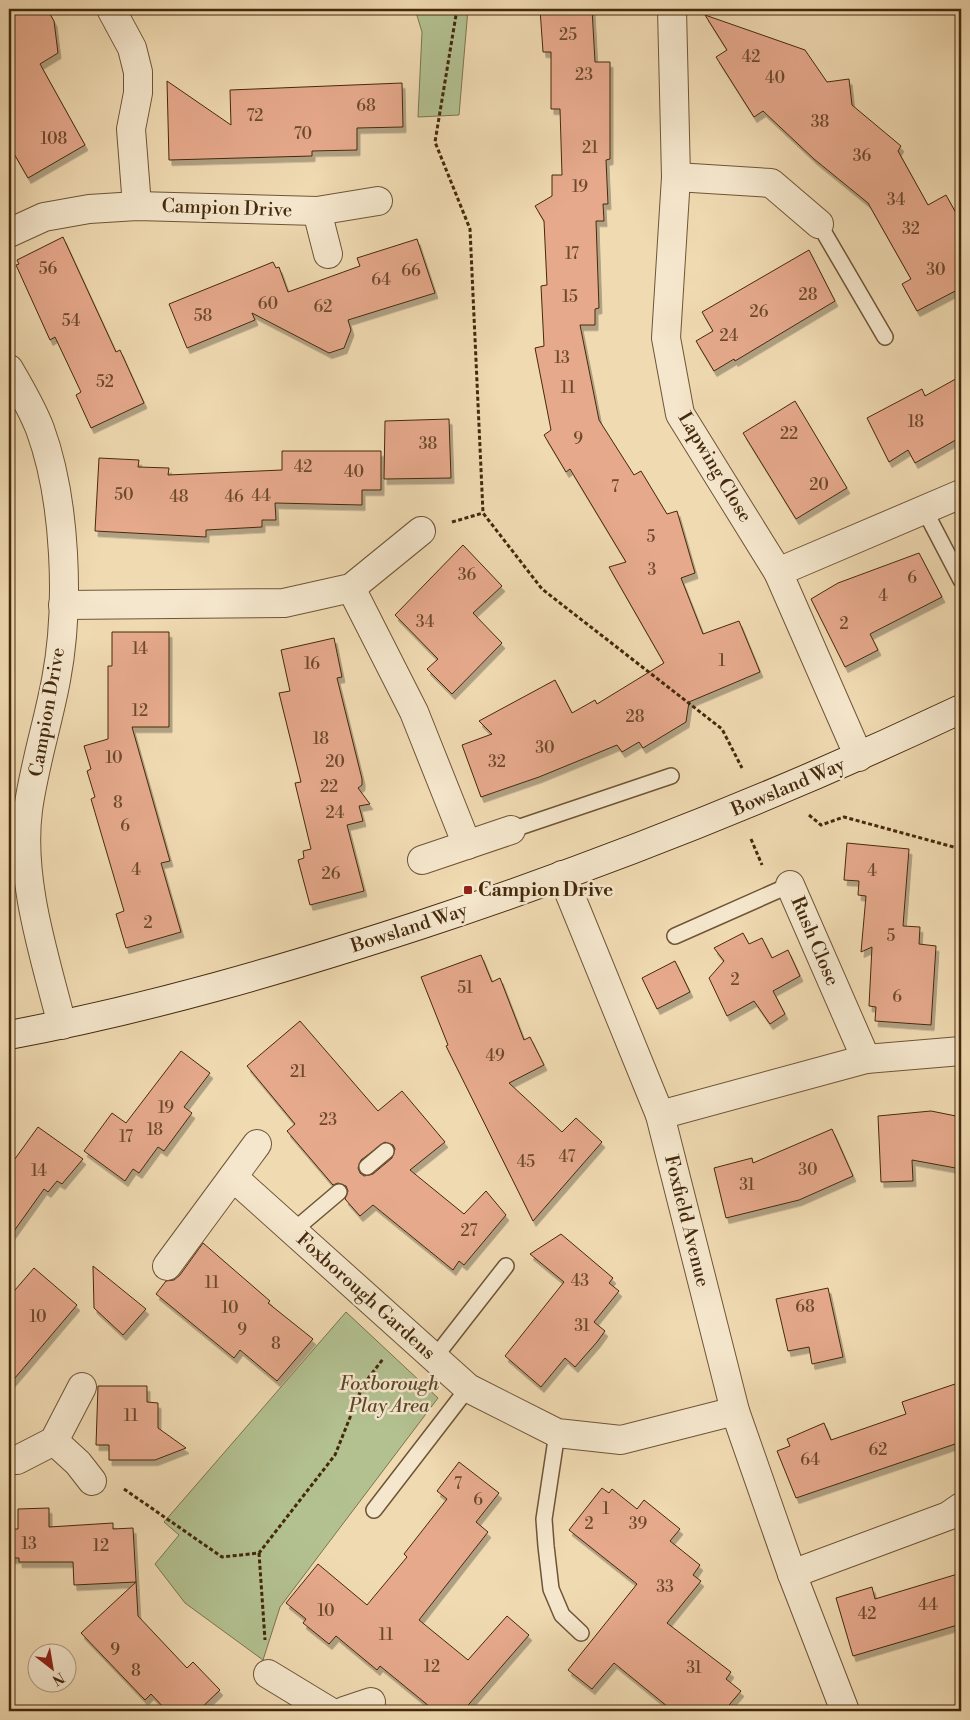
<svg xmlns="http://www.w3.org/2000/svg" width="970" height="1720" viewBox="0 0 970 1720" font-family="'Libre Bodoni',serif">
	<defs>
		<filter id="shadow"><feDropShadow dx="3" dy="5.5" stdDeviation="0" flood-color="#0004"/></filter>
	</defs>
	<rect width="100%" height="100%" fill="#f0dab2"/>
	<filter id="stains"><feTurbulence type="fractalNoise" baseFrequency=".004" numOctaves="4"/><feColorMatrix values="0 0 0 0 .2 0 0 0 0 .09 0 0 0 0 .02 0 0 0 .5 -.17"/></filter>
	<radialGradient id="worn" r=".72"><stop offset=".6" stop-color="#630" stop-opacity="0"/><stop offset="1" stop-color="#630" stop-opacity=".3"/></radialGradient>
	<g fill="#b3c191" stroke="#7c754f">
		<polygon points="415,9 468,9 459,115 418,117 422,32"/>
		<polygon points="346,1312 438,1398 280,1607 263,1660 185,1603 155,1564 179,1535 164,1522"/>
	</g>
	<g fill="#e6a98c" stroke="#44290d" fill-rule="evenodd" filter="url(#shadow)">
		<polygon points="9,9 47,9 54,21 58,53 40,64 85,145 28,178 9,145"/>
		<polygon points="540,9 592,9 595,62 610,62 610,159 606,160 608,204 603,204 604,221 596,221 599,308 595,309 595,325 580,325 599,420 634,475 641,471 667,514 677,511 695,573 681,578 703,634 739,621 760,672 689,702 686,722 643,748 639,742 622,752 617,745 539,777 481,797 462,745 492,734 479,721 555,680 572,713 595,700 597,704 664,663 609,567 626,562 570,469 566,472 544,435 551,430 535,348 544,346 541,286 547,285 544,221 535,206 552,196 552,175 562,175 560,109 551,109 551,52 543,52"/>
		<polygon points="705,15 805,50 827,82 849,79 852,105 901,146 898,151 928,205 946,195 961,222 961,288 917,311 902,284 911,279 868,203 814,159 763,111 754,117 716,57 727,50"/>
		<polygon points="167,81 231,125 230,90 402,83 403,127 357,128 357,150 312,151 312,156 169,160"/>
		<polygon points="63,237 116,352 120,350 144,403 91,428 76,395 81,392 55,337 50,340 16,265 19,264 17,260"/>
		<polygon points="417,239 435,293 348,320 351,330 344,348 329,353 252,313 255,320 187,348 169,304 273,262 276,268 279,267 288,292 360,266 357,258"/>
		<polygon points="809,250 835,301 735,361 734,359 714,371 696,341 713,331 702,312"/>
		<polygon points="961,376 961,437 915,463 908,450 889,462 867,418 922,389 925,396"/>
		<polygon points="795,401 847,488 796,519 743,433"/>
		<polygon points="449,419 451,478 384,479 385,421"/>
		<polygon points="282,451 381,451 381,490 362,490 362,505 275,503 276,520 262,520 262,527 206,530 206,537 95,531 99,458 139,460 138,467 169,468 168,475 282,470"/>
		<polygon points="463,545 502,586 473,613 502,643 452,694 427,669 438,659 395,615"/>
		<polygon points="919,553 942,597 870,634 878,650 845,667 811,599 838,583"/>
		<polygon points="112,632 169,632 169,727 132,727 170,861 161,863 181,932 126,948 116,914 124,911 91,799 95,797 87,771 91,769 84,746 108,739 108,666 112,666"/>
		<polygon points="334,638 342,677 337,678 362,779 362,785 358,788 370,804 359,806 363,821 347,825 364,891 310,905 298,860 304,858 303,851 311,849 295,783 301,782 279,693 290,691 281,650"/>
		<polygon points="847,843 909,849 903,926 920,927 919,944 936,946 931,1025 875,1021 876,1007 869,1006 872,947 861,952 866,896 858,895 859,881 844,880"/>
		<polygon points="743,933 749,944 762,938 772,958 788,950 800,976 773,991 785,1014 770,1024 754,1001 727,1016 709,978 724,961 714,948"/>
		<polygon points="481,955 492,982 500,978 524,1040 530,1037 544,1065 509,1083 562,1132 576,1118 602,1142 533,1221 446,1046 448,1045 421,977"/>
		<polygon points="675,961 690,992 657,1009 642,978"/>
		<path d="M 300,1021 L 378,1111 L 402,1091 L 445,1142 L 410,1170 L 464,1214 L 486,1191 L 506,1215 L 464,1265 L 459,1261 L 453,1270 L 373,1205 L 360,1216 L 345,1199 L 348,1191 L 346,1186 L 338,1183 L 333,1185 L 287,1131 L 295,1124 L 247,1066 ZM 385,1142 L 393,1145 L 395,1149 L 392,1158 L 373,1174 L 364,1176 L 360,1173 L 358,1168 L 361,1160 Z"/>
		<polygon points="181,1051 210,1073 184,1107 192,1113 164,1151 158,1147 139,1173 133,1169 125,1181 84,1151 112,1113 126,1123"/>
		<polygon points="931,1111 961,1117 961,1169 912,1160 913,1181 881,1182 878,1116"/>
		<polygon points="38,1127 83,1159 62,1184 57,1181 48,1192 44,1189 9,1238 9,1167"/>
		<polygon points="832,1129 853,1176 799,1200 726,1218 714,1168 752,1158 753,1163"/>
		<polygon points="561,1234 613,1278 609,1283 619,1291 594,1322 605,1331 597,1342 575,1367 565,1358 541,1387 505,1356 564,1282 530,1254"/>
		<polygon points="203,1243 270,1301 268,1303 313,1339 277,1381 240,1350 234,1358 156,1294 166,1281 174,1280 180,1275"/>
		<polygon points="93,1266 146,1309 123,1335 94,1308"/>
		<polygon points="34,1268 77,1305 9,1385 9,1297"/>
		<polygon points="828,1288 843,1357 812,1364 809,1347 788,1351 776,1299"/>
		<polygon points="961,1382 961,1442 796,1498 777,1451 790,1446 787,1439 824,1423 831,1440 906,1414 902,1402"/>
		<polygon points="98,1386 147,1386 147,1402 158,1403 158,1428 186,1448 155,1460 109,1460 109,1445 96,1445"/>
		<polygon points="459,1462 499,1493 476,1522 488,1532 419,1620 468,1660 507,1616 529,1635 463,1711 435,1711 380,1666 377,1670 336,1636 329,1644 303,1623 306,1619 286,1603 318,1564 367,1605 407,1557 404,1554 447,1499 437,1491"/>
		<polygon points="602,1488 609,1493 612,1489 637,1509 644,1500 680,1529 670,1541 700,1565 693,1575 701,1581 667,1623 731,1672 726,1679 741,1691 724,1711 673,1711 614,1663 592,1689 568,1670 637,1584 569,1530"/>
		<polygon points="49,1508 49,1527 113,1523 113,1529 133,1528 138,1616 187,1668 193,1662 220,1690 198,1711 167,1711 151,1694 145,1700 81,1633 136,1582 74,1585 73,1562 19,1562 19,1558 9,1558 9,1529 18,1529 18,1509"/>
		<polygon points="961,1573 961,1624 853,1656 836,1598 872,1587 875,1599"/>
	</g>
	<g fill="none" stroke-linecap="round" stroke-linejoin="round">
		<g stroke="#6f5536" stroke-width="18">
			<g id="lane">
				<polyline points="819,224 885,337"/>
				<polyline points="924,509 961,580"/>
				<polyline points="511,830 671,776"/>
				<polyline points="675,936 790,885"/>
				<polyline points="367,1167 386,1151"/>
				<polyline points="293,1231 339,1192"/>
				<polyline points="435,1357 506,1266"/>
				<polyline points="557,1433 544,1519 546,1546 551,1589 562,1615 581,1633"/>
				<polyline points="374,1510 468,1388"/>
			</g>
		</g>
		<g stroke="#6f5536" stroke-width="30">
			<g id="street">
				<polyline points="111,9 132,48 138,72 138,93 131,129 137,206"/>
				<polyline points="672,9 676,177 666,338 680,414 778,572 859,757"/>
				<polyline points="676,177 771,183 819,224"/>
				<polyline points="317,211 328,254"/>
				<polyline points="9,233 44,217 89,209 137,206 317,211 378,201"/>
				<path d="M 9,369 C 20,388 32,408 40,429 C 66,500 70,606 56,680 C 48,723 34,766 28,810 C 19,881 45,957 62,1025"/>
				<polyline points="778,572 961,494"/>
				<polyline points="351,588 414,712 467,845"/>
				<polyline points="63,605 284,603 351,588 421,531"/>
				<polyline points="422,860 511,830"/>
				<polyline points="562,875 660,1115 735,1411 792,1574 845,1711"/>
				<polyline points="790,885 866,1059"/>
				<polyline points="660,1115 866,1059 961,1051"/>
				<polyline points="233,1177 468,1388 557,1433 621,1440 735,1411"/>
				<polyline points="167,1266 257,1144"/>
				<polyline points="54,1441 78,1463 92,1481"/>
				<polyline points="9,1460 17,1460 54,1441 82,1387"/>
				<polyline points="792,1574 948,1516 961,1507"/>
				<polyline points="268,1674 329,1711"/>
				<polyline points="344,1711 371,1702"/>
			</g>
		</g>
		<g stroke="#44290d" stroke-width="30">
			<path id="secondary" d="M 9,1035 C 149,1009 285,969 420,925 C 605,864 786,792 961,709"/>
		</g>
		<g stroke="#44290d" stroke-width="3" stroke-dasharray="4 2.5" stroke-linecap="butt">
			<polyline points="457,9 435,142 470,229 483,513 542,589 722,729 742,768"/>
			<polyline points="452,522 483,513"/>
			<polyline points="809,815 821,825 844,817 961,849"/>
			<polyline points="751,839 762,865"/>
			<polyline points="124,1489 222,1557 259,1553 335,1455 363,1385 383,1359"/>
			<polyline points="259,1553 265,1640"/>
		</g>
		<use href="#lane" stroke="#f5e7cd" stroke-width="15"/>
		<use href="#street" stroke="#f5e7cd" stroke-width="28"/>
		<use href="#secondary" stroke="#f5e7cd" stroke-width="28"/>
	</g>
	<rect fill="#8f2418" stroke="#f5e7cd" stroke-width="2" x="463" y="885" width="10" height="10" rx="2.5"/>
	<g text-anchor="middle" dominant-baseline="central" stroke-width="5" stroke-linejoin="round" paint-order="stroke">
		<g font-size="16" fill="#6c492d">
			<text x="568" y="35">25</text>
			<text x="751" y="57">42</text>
			<text x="584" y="75">23</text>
			<text x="775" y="78">40</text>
			<text x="366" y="106">68</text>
			<text x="255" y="116">72</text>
			<text x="820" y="122">38</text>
			<text x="303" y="134">70</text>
			<text x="54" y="139">108</text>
			<text x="590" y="148">21</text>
			<text x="862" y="156">36</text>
			<text x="580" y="187">19</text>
			<text x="896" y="200">34</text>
			<text x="911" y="229">32</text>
			<text x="572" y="254">17</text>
			<text x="48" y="269">56</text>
			<text x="936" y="270">30</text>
			<text x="411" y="271">66</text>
			<text x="381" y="280">64</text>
			<text x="808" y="295">28</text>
			<text x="570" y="297">15</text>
			<text x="268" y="304">60</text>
			<text x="323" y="307">62</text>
			<text x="759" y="312">26</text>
			<text x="203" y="316">58</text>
			<text x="71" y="321">54</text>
			<text x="729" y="336">24</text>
			<text x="562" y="358">13</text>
			<text x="105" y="382">52</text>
			<text x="568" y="388">11</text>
			<text x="916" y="422">18</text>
			<text x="789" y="434">22</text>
			<text x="578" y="439">9</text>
			<text x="428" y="444">38</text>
			<text x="303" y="467">42</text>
			<text x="354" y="472">40</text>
			<text x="819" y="485">20</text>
			<text x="615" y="487">7</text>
			<text x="124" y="495">50</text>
			<text x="261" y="496">44</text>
			<text x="179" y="497">48</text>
			<text x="234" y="497">46</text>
			<text x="651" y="537">5</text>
			<text x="652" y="570">3</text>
			<text x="467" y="575">36</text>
			<text x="912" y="578">6</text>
			<text x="883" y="596">4</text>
			<text x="425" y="622">34</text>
			<text x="844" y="624">2</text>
			<text x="140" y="649">14</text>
			<text x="722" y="661">1</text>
			<text x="312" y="664">16</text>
			<text x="140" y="711">12</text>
			<text x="635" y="717">28</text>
			<text x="321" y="739">18</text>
			<text x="545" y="748">30</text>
			<text x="114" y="758">10</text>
			<text x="335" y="762">20</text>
			<text x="497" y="762">32</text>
			<text x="329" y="787">22</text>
			<text x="118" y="803">8</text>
			<text x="335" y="813">24</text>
			<text x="125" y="826">6</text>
			<text x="136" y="870">4</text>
			<text x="872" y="871">4</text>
			<text x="331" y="874">26</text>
			<text x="148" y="923">2</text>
			<text x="891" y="936">5</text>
			<text x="735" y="980">2</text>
			<text x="465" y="988">51</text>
			<text x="897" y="997">6</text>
			<text x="495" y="1056">49</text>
			<text x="298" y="1072">21</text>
			<text x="166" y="1108">19</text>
			<text x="328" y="1120">23</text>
			<text x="155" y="1130">18</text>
			<text x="126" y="1137">17</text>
			<text x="567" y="1157">47</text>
			<text x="526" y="1162">45</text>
			<text x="808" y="1170">30</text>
			<text x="39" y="1171">14</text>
			<text x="747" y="1185">31</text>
			<text x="469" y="1231">27</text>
			<text x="580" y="1281">43</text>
			<text x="212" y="1283">11</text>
			<text x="805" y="1307">68</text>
			<text x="230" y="1308">10</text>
			<text x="38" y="1317">10</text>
			<text x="582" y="1326">31</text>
			<text x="242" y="1330">9</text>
			<text x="276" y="1344">8</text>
			<text x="131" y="1416">11</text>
			<text x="878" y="1450">62</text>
			<text x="810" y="1460">64</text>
			<text x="458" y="1484">7</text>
			<text x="478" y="1500">6</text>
			<text x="606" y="1509">1</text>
			<text x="589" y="1524">2</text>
			<text x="638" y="1524">39</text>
			<text x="29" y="1544">13</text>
			<text x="101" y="1546">12</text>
			<text x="665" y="1587">33</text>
			<text x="928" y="1605">44</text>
			<text x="326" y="1611">10</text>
			<text x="867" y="1614">42</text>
			<text x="386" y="1635">11</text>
			<text x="115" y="1650">9</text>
			<text x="432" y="1667">12</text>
			<text x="694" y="1668">31</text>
			<text x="136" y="1671">8</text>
		</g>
		<g font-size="19" fill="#44290d" stroke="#f5e7cd">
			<text transform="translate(227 208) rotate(2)">Campion Drive</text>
			<text transform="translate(715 467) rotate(59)">Lapwing Close</text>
			<text transform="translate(47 712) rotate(-80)">Campion Drive</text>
			<text transform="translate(788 787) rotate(-23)">Bowsland Way</text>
			<text transform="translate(409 928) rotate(-18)">Bowsland Way</text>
			<text transform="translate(815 941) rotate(67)">Rush Close</text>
			<text transform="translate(687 1221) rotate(76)">Foxfield Avenue</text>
			<text transform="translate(366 1296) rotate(42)">Foxborough Gardens</text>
		</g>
		<g font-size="19" font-weight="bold" fill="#44290d" stroke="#f5e7cd" text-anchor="start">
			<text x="478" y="890">Campion Drive</text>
		</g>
		<g font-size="19" font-style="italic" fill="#5a4727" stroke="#f5e7cd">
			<text x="389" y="1384">Foxborough<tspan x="389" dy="22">Play Area</tspan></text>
		</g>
	</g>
	<rect width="970" height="1720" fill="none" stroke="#f0dab2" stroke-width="30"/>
	<rect x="10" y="10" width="950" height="1700" fill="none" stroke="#44290d" stroke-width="2.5"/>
	<rect x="15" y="15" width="940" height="1690" fill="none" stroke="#44290d"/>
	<g transform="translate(52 1668) rotate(149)"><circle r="24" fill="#f5e7cd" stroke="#ae9b80"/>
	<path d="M0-4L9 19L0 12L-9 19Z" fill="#8f2418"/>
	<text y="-8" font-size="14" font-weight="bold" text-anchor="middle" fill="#44290d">N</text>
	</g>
	<rect width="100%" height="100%" filter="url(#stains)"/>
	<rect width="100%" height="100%" fill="url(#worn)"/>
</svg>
